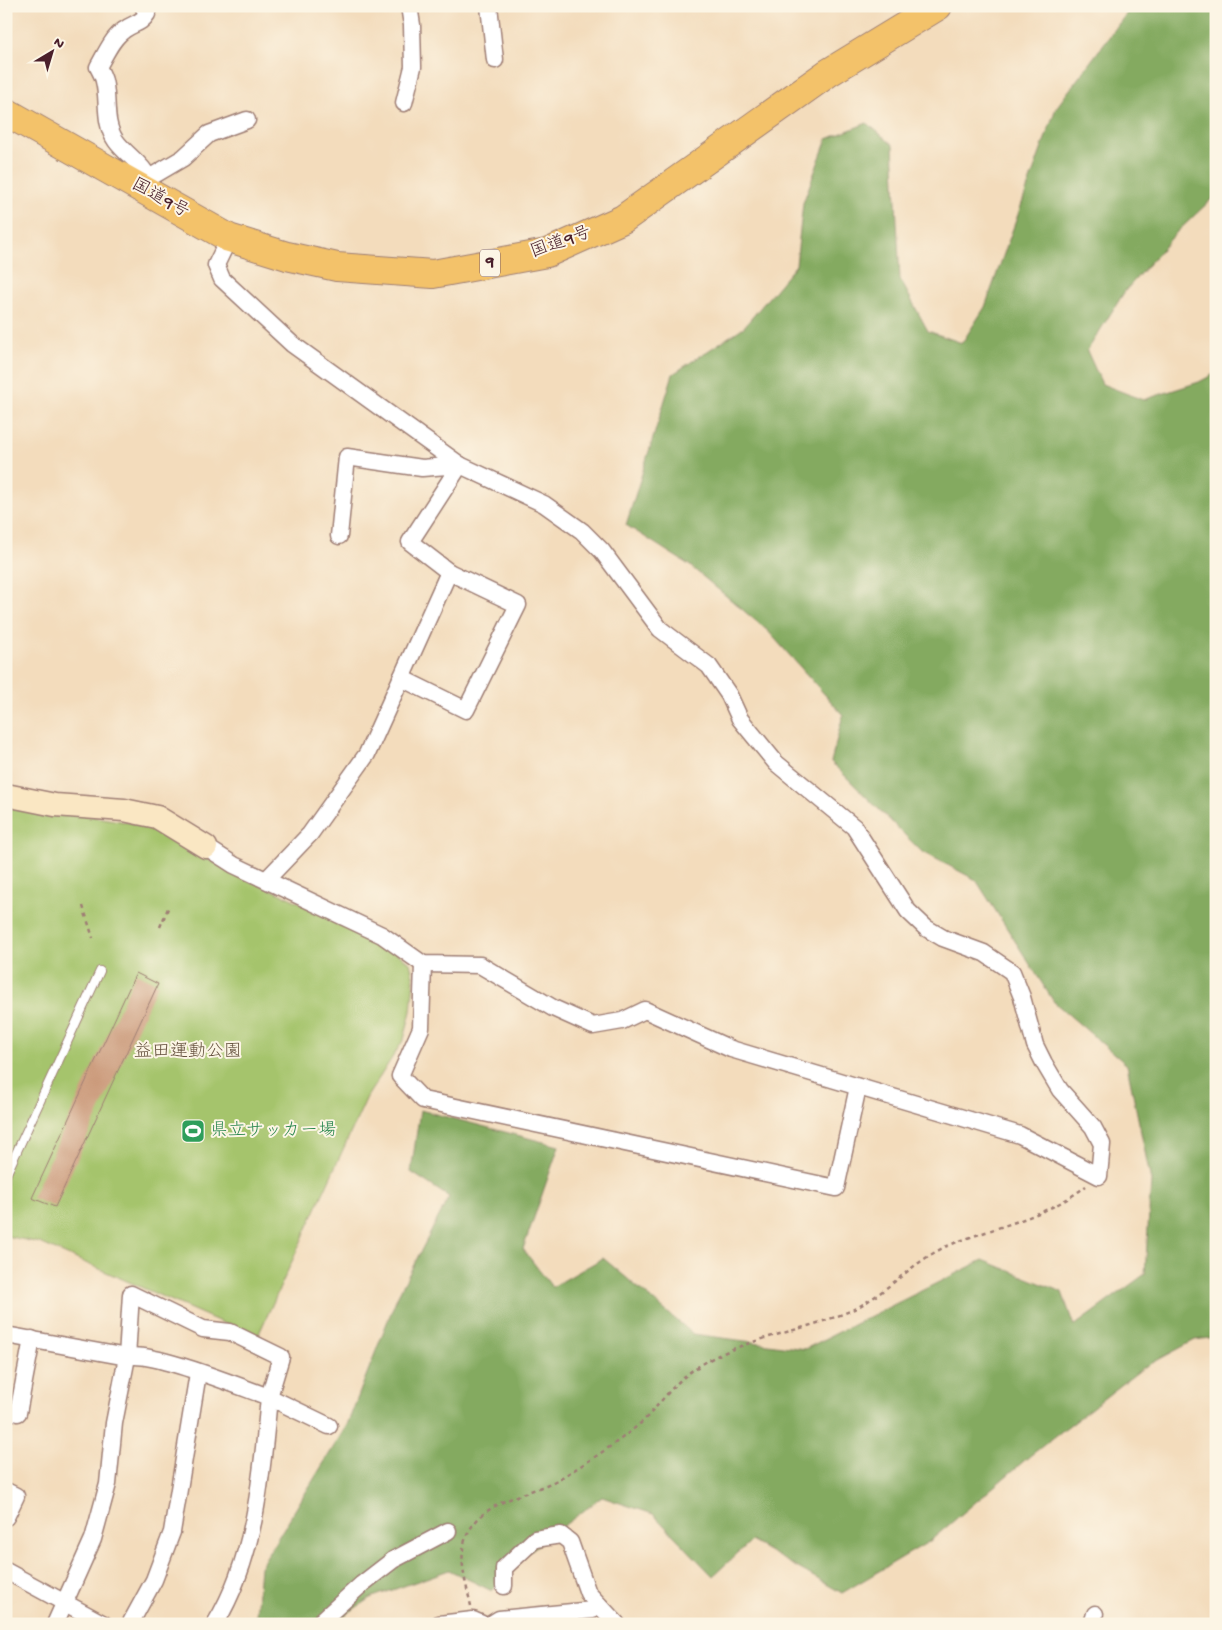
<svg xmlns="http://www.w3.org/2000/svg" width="1222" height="1630" viewBox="0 0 1222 1630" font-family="'Gochi Hand','Klee One',sans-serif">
	<rect width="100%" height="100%" fill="#fcf5e5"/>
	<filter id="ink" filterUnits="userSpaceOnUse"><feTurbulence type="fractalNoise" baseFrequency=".02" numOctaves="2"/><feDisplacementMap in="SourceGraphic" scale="10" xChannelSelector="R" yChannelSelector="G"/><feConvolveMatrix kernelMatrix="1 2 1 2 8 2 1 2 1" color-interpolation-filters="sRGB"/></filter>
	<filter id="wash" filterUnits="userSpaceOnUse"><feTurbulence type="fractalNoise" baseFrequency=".0096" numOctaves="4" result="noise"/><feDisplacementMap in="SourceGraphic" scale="20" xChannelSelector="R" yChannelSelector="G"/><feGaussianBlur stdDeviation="1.12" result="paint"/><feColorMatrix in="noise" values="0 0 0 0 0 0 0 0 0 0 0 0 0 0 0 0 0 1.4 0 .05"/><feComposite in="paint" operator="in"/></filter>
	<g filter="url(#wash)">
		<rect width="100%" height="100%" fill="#f3dcbc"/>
		<polygon fill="#a5c46c" stroke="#78724c" points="6,802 150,826 202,857 380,940 410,963 414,980 411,1011 404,1039 367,1097 257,1338 40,1243 6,1236"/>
		<polygon fill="#84aa60" stroke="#676446" points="1132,6 1216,6 1216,195 1176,233 1125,291 1087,351 1102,384 1143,400 1199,382 1216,373 1216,1337 1195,1340 1143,1368 1031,1455 930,1541 842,1593 751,1541 713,1576 653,1514 602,1497 522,1557 492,1591 449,1570 370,1598 332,1624 262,1624 256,1617 260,1567 347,1425 397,1297 449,1197 411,1172 420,1110 559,1146 523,1249 552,1287 603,1258 693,1334 805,1349 983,1260 1062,1292 1074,1326 1145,1274 1151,1181 1127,1065 1054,1002 976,880 921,851 831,762 843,715 768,631 689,565 626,525 673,374 744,327 796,265 803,203 827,139 867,123 893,145 900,279 928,331 962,343 985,307 1056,108"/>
		<g id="blocks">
			<polygon fill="#ca9979" points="136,973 158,984 55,1207 32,1198"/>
		</g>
	</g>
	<g filter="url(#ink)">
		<use href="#blocks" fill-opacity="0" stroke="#9e7e74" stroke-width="1"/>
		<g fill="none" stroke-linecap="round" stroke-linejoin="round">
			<g stroke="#9e7e74" stroke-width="10">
				<polyline id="lane" points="6,1175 100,971"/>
			</g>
			<g stroke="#9e7e74" stroke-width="19">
				<g id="street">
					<path d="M 143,6 L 147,14 C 141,24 133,23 124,30 C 112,38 105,55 98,67 C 100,71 103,76 104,81 C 109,99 103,123 116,141 C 126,155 141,162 149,178 L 145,191"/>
					<polyline points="489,6 495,60"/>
					<polyline points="404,103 413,67 412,25 409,6"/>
					<polyline points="149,178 183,158 209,134 247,120"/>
					<polyline points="339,536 347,457 422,468 460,465"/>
					<polyline points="401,678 466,710 518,605 449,572"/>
					<polyline points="206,847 234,865 382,935 423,964 480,965 553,1008 593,1026 622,1021 645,1010 731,1049 1020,1135 1099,1176 1102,1144 1093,1127 1060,1090 1044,1063 1035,1045 1022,997 1012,972 984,953 943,938 926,928 908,911 854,827 776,763 740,719 729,695 709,666 660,629 602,551 582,531 544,504 460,465 292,344 222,279 216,265 229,238"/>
					<polyline points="267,879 310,834 367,754 449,572 410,542 460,465"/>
					<polyline points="423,964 421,1028 400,1076 423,1100 836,1188 858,1087"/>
					<path d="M 6,1335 L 127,1357 C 150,1350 240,1387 269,1397 C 262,1473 256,1557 215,1624"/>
					<polyline points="18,1413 32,1339"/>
					<polyline points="6,1491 16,1496 6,1517"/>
					<polyline points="6,1571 104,1624"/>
					<polyline points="504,1586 504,1568 535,1539 561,1535 570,1542 588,1593 617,1624"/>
					<polyline points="55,1624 93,1539 108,1484 114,1423 127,1357 131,1294 203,1329 230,1332 281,1357 269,1397 329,1426"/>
					<polyline points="130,1624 154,1580 172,1532 198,1373"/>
					<polyline points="318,1624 362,1584 393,1560 448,1531"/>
					<polyline points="439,1624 473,1620 482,1624"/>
					<polyline points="491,1624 499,1619 593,1610"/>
					<polyline points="1092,1624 1095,1614"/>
				</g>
			</g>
			<g stroke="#9e7e74" stroke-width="25">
				<polyline id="secondary" points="6,795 55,805 124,810 157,817 206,847"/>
			</g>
			<g stroke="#9e7e74" stroke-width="30">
				<polyline id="highway" points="6,112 229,238 287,256 337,267 433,274 547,253 623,219 828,73 938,6"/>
			</g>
			<g stroke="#9e7e74" stroke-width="2.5" stroke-dasharray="4 4" stroke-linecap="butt">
				<polyline points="83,906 93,938"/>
				<polyline points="160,927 169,906"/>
				<path d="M 471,1606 C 466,1583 457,1557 467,1535 C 485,1497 532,1496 564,1476 C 588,1462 614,1445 636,1427 C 654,1413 666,1392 683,1378 C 690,1371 701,1365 709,1360 C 754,1336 806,1331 852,1310 C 888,1293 914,1259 952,1244 C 997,1226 1047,1217 1086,1186"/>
			</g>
			<use href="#lane" stroke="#fff" stroke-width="8"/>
			<use href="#street" stroke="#fff" stroke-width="16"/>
			<use href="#secondary" stroke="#fae7c3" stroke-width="22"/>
			<use href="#highway" stroke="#f3c26a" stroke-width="28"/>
		</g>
	</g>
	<defs>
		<g id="stadium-square" transform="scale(1.25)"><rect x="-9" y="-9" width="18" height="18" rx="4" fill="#2e9e5b" stroke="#fcf5e5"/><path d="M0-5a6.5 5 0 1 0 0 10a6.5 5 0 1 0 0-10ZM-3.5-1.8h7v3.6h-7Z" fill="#fff"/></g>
	</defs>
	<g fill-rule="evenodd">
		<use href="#stadium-square" x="193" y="1131"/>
	</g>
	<g text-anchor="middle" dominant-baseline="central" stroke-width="4" stroke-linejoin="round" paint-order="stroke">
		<rect fill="#fcf5e5" stroke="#7f5f63" stroke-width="1" x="480" y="249.5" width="20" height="27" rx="4"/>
		<g font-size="16" font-weight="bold" fill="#4a1f2b">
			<text x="490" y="263">9</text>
		</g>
		<g font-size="18" fill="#4a1f2b" stroke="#fcf5e5">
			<text transform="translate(160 199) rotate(29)">国道9号</text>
			<text transform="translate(561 243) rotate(-20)">国道9号</text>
		</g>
		<g font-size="18" fill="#65513e" stroke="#fcf5e5">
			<text x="188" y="1052">益田運動公園</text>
		</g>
		<g font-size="18" fill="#27864d" stroke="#fcf5e5" text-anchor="start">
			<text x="210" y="1131">県立サッカー場</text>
		</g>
	</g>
	<rect width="1222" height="1630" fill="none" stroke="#fcf5e5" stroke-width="25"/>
	<g transform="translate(52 52) rotate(38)" stroke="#fcf5e5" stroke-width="4" paint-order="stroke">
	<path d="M0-4L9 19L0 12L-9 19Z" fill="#4a1f2b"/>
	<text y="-8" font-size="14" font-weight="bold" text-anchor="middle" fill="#4a1f2b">N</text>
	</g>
</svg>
